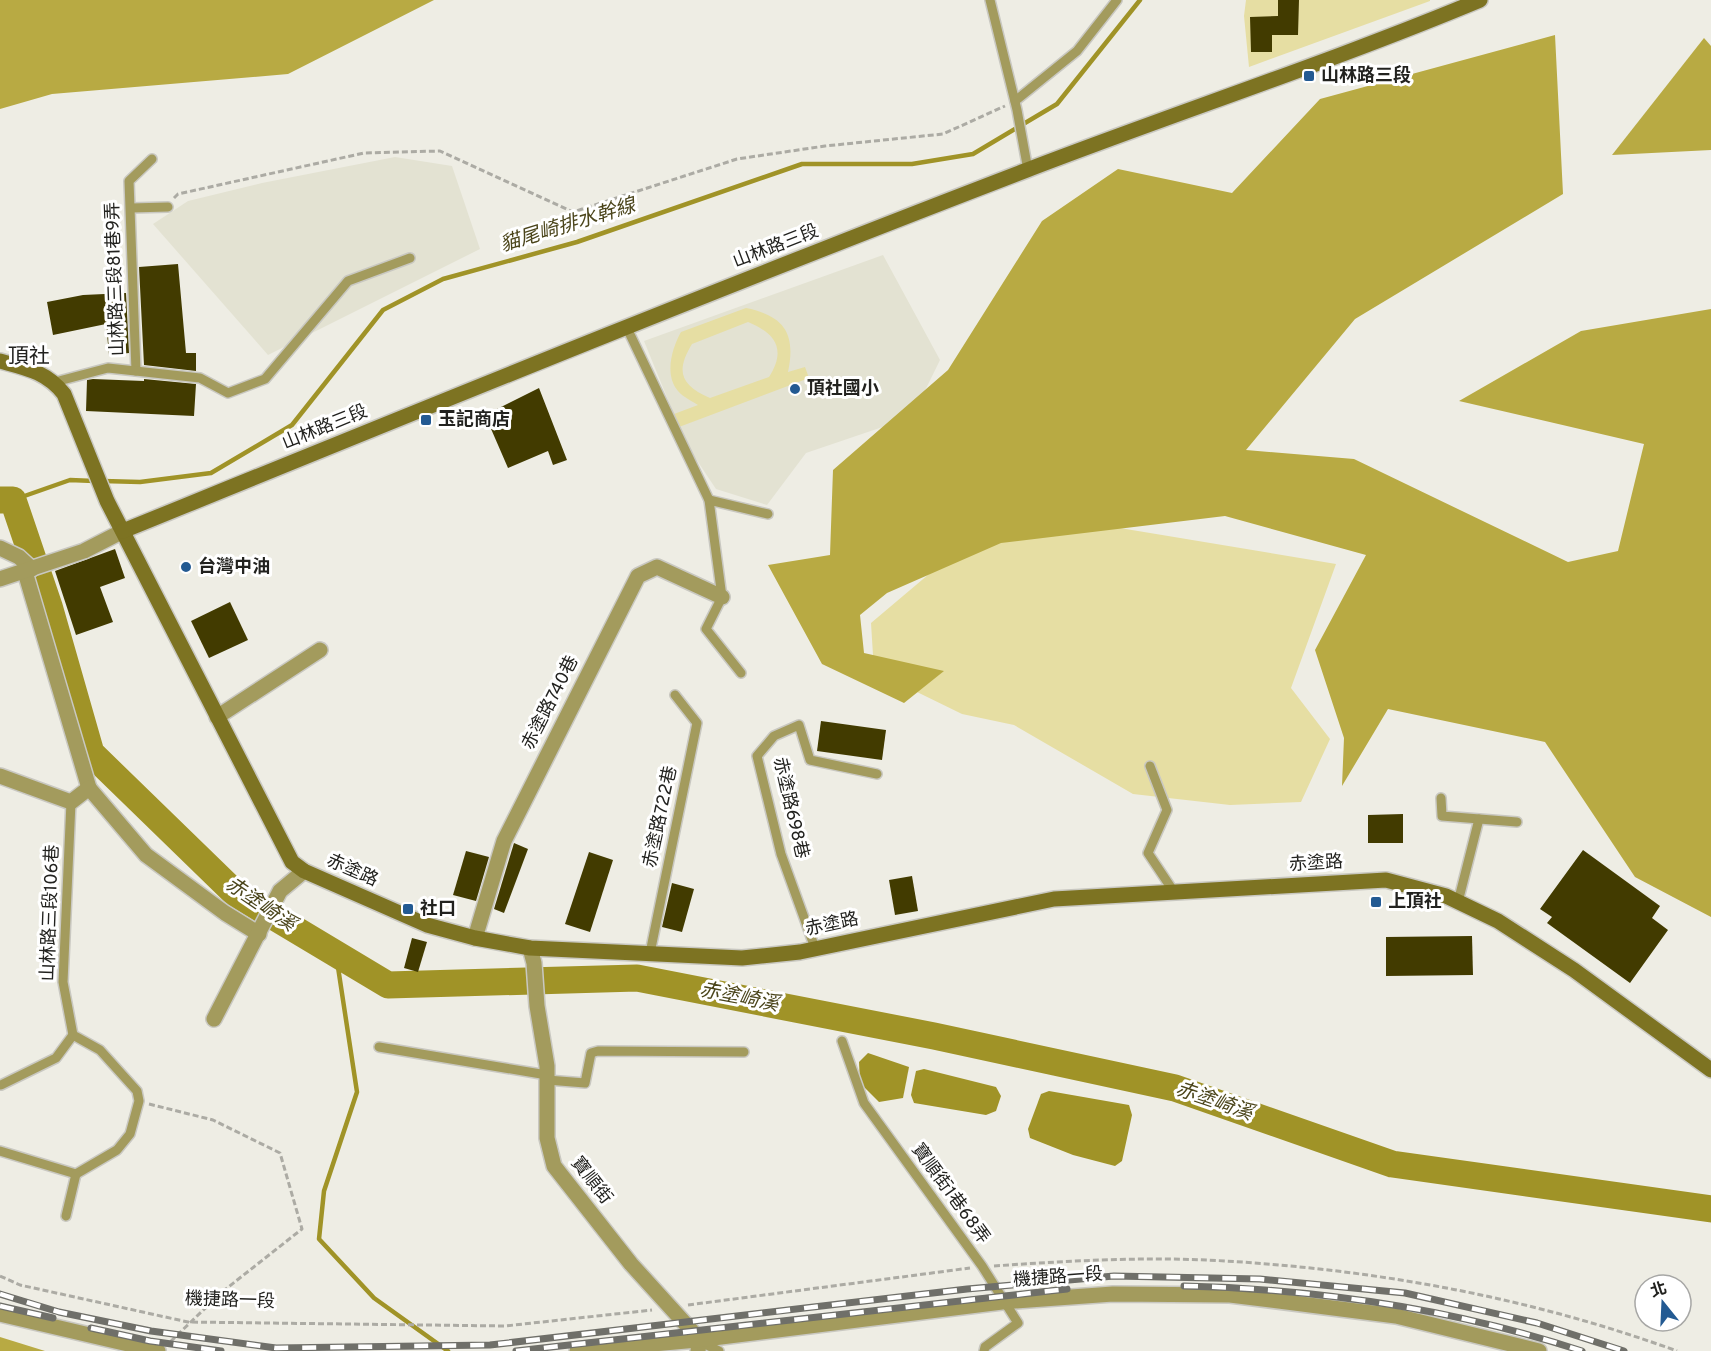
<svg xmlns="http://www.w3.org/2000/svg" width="1711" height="1351" viewBox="0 0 1711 1351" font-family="Overpass,'Noto Sans TC',sans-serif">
	<rect width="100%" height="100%" fill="#eeede4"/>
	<g fill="#e3e2d2">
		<polygon points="395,157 452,166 480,249 268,355 153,224 188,201 262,183"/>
		<polygon points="883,255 940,360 912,417 806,453 767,505 716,489 686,444 644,341"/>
	</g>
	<g fill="#e6dea3" fill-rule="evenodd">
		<polygon points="1246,0 1430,0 1430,1 1249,67 1244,16"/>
		<path d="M 746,308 C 785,316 796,334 788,372 L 805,367 L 809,378 L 679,427 L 674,414 L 698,405 C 692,401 683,397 678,391 C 664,375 672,348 681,332 ZM 748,322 C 775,333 787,349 769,377 L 710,398 C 681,385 675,372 692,344 Z"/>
		<polygon points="1006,509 1336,564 1291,688 1330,739 1301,802 1230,805 1133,794 1014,725 962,714 874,671 871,623"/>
	</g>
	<g fill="#b8aa43">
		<polygon points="0,0 434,0 288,74 52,94 0,109"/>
		<polygon points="1555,35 1563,194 1355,319 1246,450 1354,459 1568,562 1618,551 1644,444 1459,401 1581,331 1711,309 1711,917 1635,877 1545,742 1388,709 1342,786 1344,738 1315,650 1366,555 1225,516 1001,543 887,593 860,615 864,653 944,671 904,703 822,664 768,565 830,555 833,470 948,370 1042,221 1118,169 1232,193 1320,99"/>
		<polygon points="1704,38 1711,46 1711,150 1612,155"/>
		<polygon points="0,1337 45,1351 0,1351"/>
	</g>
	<g fill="#a09327">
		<polygon points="868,1053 909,1067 903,1098 879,1102 860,1083 859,1062"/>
		<polygon points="924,1069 996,1087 1001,1096 996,1111 986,1115 914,1103 911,1095 916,1071"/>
		<polygon points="1049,1091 1129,1105 1132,1115 1122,1161 1115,1166 1073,1155 1030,1138 1028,1129 1041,1094"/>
	</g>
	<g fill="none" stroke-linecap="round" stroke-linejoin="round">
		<g stroke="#a09327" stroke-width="4.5">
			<polyline points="103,481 140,482 211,473 292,425 383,310 443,279 577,242 802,164 912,164 973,154 1057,104 1140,0"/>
			<polyline points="13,500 70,480 94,481"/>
			<polyline points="336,954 357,1092 324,1191 319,1239 374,1298 448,1351"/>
		</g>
		<polyline stroke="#a09327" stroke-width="27" points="0,500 13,500 49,606 91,753 236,894 388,985 637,978 934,1036 1175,1088 1392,1164 1711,1209"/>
	</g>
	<g fill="#423b00">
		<polygon points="1278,0 1299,0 1298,35 1272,35 1272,52 1251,52 1250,17 1278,16"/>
		<polygon points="178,264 186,353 196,353 196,371 144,365 139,267"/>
		<polygon points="126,293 129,353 109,355 106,324 53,335 47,302 83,295"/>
		<polygon points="93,379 144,381 144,379 196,384 194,416 86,411 87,380"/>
		<polygon points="539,388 567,460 553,465 548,451 508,468 485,415"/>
		<polygon points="115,549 125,578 100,587 113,622 76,635 55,571"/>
		<polygon points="230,602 248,640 209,658 191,621"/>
		<polygon points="821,721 886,730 882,760 817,751"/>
		<polygon points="1403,814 1403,843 1368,843 1368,815"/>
		<polygon points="514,843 528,849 504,913 494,909"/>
		<polygon points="1583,850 1660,906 1652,918 1668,930 1630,983 1547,923 1552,917 1540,909"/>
		<polygon points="466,851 489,857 476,901 453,895"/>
		<polygon points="589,852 613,860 590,932 565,924"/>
		<polygon points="912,876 918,911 895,915 889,880"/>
		<polygon points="672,883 694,889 682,932 662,927"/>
		<polygon points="1472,936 1473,975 1386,976 1386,937"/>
		<polygon points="412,938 427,942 418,972 404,968"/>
	</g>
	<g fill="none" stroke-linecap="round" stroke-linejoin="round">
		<g stroke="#c9c8c1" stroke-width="12">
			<g id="lane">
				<polyline points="990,0 1017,110 1028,170"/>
				<polyline points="1015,101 1077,51 1117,0"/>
				<polyline points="131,208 168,207"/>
				<polyline points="626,326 709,500 722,597 706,629 741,673"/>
				<polyline points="136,371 129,181 152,159"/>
				<polyline points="55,382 108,368 200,378 228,393 265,379 348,281 410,258"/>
				<polyline points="709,500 768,514"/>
				<polyline points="1150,766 1167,810 1148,853 1174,892"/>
				<polyline points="1441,798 1442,816 1517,822"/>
				<polyline points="1458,902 1479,819"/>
				<polyline points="815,948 781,854 757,756 774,736 799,725 810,760 877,774"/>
				<polyline points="650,953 697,723 675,695"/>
				<polyline points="842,1041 864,1103 982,1266 1018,1323 985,1347 984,1351"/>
				<polyline points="379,1047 547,1075"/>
				<polyline points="547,1080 585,1083 591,1053 598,1051 744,1052"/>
				<polyline points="1,1085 56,1058 73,1035"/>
				<polyline points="0,1151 76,1174 117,1150 130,1134 139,1101 137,1091 100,1050 73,1035 63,982 71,802"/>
				<polyline points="66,1216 76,1174"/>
				<polyline points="699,1341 719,1351"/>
			</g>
		</g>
		<g stroke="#c9c8c1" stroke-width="18">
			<g id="street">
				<polyline points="0,548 19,557 32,569"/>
				<polyline points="25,572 89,788"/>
				<polyline points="0,579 84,551 123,531"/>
				<polyline points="217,717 320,650"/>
				<polyline points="0,776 71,802 89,788 146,855 225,913 259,934"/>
				<polyline points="475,938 504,841 638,576 657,567 722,597"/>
				<polyline points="530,948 534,963 537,1006 547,1066 547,1138 554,1166 631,1264 691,1330 699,1343 698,1351"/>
				<polyline points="214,1019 280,891 304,871"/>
				<polyline points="0,1314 158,1351"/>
				<polyline points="577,1351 697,1340 1002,1302 1113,1294 1230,1295 1396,1316 1539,1351"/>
			</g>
		</g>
		<g stroke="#c9c8c1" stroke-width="18">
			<g id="secondary">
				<path d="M 0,361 C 26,368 47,372 64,394 L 107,501 L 292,862 L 304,871 L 427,925 L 475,938 L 530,948 L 742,958 L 800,952 L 1054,899 L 1386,880 L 1446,896 L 1498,921 L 1574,970 L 1711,1070"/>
				<path d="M 123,531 C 423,409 724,286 1027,170 C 1178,112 1331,62 1480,0"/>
			</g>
		</g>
		<g stroke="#acaba4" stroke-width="3" stroke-dasharray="6 3" stroke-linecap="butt">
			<polyline points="174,198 178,194 364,153 440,151 573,212 737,159 825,146 943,134 1005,106"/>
			<polyline points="149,1104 213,1120 280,1153 302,1229 222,1292 169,1343"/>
			<path d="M 994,1266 C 1065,1261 1137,1257 1207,1260 C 1368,1268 1526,1296 1677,1351"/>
			<polyline points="0,1276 20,1285 188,1322 505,1326 652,1310"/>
			<polyline points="688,1305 970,1268"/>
		</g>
		<use href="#lane" stroke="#a39b5d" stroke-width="9"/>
		<use href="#street" stroke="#a39b5d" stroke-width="15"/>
		<use href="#secondary" stroke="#7d7322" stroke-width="15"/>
		<g stroke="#6f6f69" stroke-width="7">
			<g id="rail">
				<path d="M 1184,1286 C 1319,1289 1454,1309 1582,1351"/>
				<polyline points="0,1294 59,1312 151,1331 276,1348 490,1345 967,1289 1114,1276 1260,1279 1405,1293 1537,1323 1624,1351"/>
				<polyline points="0,1306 53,1318"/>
				<polyline points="91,1328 150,1341 221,1351"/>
				<polyline points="516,1351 1067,1289"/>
			</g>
		</g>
		<use href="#rail" stroke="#fff" stroke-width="4.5" stroke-dasharray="14" stroke-linecap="butt"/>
	</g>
	<g fill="#235a92" stroke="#fff" stroke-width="2">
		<rect x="1303" y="70" width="12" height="12" rx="3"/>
		<circle cx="795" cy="389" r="6"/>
		<rect x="420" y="414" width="12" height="12" rx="3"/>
		<circle cx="186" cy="567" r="6"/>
		<rect x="1370" y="896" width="12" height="12" rx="3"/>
		<rect x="402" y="903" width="12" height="12" rx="3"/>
	</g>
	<g text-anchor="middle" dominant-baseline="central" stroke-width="6" stroke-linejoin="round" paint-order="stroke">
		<g font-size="18" font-weight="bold" fill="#22221f" stroke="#fff" text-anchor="start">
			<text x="1321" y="76">山林路三段</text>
			<text x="807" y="389">頂社國小</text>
			<text x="438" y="420">玉記商店</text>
			<text x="198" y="567">台灣中油</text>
			<text x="1388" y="902">上頂社</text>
			<text x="420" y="909">社口</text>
		</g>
		<g font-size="18" fill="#22221f" stroke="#fff">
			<text transform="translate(776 247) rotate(-21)">山林路三段</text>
			<text transform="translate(116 279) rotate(-92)">山林路三段81巷9弄</text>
			<text transform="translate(325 428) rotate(-22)">山林路三段</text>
			<text transform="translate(551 703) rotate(-63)">赤塗路740巷</text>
			<text transform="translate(790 808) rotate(77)">赤塗路698巷</text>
			<text transform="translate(661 817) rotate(-78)">赤塗路722巷</text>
			<text transform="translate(1316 864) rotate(-3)">赤塗路</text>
			<text transform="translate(352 871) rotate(24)">赤塗路</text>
			<text transform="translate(51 913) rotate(-88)">山林路三段106巷</text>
			<text transform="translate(832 925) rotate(-12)">赤塗路</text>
			<text transform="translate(591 1181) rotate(52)">寶順街</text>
			<text transform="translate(950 1194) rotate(54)">寶順街1巷68弄</text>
			<text transform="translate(1058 1278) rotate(-4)">機捷路一段</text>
			<text transform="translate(230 1301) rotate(2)">機捷路一段</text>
		</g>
		<g font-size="20" font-style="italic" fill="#4b451b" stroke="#fff">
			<text transform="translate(568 226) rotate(-17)">貓尾崎排水幹線</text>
			<text transform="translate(260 905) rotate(34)">赤塗崎溪</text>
			<text transform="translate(739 998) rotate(11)">赤塗崎溪</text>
			<text transform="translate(1214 1102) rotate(19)">赤塗崎溪</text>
		</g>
		<g font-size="21" fill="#22221f" stroke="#fff">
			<text x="29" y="357">頂社</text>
		</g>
	</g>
	<g transform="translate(1663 1303) rotate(342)"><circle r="28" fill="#ffffff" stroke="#a7a7a5" stroke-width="1.5"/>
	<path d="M0-4.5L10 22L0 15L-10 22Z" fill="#235a92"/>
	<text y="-9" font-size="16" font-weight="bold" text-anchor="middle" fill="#22221f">北</text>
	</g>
</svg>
